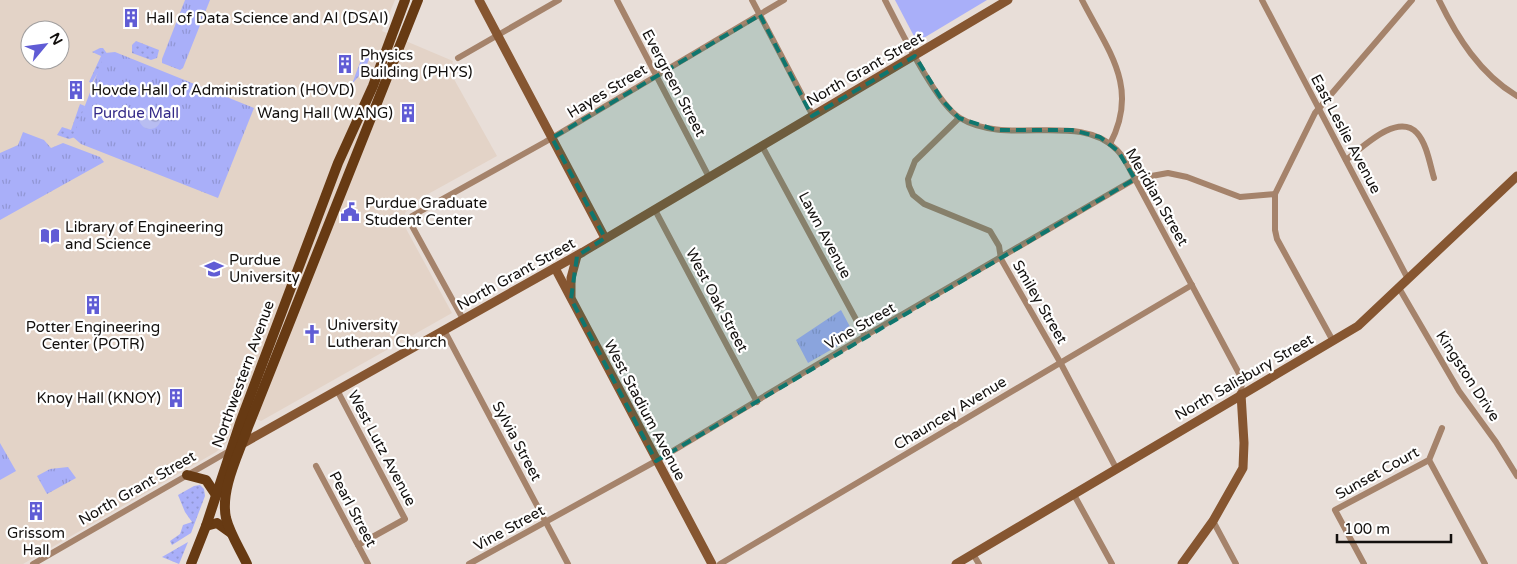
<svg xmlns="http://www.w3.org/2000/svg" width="1517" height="564" viewBox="0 0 1517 564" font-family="'Varela Round',sans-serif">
	<defs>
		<pattern id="grass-dots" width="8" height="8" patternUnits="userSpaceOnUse" patternTransform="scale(1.25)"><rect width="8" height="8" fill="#a9aff9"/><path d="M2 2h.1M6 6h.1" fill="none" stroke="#9196d4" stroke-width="1.8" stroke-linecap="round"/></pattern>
		<pattern id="park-tufts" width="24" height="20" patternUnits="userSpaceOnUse" patternTransform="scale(1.25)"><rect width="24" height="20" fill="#a9aff9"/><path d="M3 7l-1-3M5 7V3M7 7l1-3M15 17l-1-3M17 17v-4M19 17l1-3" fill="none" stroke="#9196d4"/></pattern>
		<pattern id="water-waves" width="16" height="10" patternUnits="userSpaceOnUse" patternTransform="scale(1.25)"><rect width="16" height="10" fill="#b8bdf1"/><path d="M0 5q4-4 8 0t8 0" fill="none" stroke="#9da1cd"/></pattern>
	</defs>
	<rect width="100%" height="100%" fill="#e8ded8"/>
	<path fill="#e3d3c7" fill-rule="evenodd" d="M 0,0 L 395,0 L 382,31 L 453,61 L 450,72 L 497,156 L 419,199 L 405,213 L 404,225 L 452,313 L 261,421 L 239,412 L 227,442 L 216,452 L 23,564 L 0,564 ZM 30,30 L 60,30 L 60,60 L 30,60 Z"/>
	<g fill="url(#grass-dots)">
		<polygon points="136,41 159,50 157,58 151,60 132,53 132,45"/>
		<polygon points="100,48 103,48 108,55 92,83 89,82 101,56 92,52"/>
		<polygon points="365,49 372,52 365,69 352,84"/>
		<polygon points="80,104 85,106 78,136 69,139 57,135 62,127 71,130"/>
		<polygon points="200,485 204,489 205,496 191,533 172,545 170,541 180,534 183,525 192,522 185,512 178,495 194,486"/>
		<polygon points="188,542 179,564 162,557"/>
	</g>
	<g fill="url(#park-tufts)">
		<polygon points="185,0 210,0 183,68 180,70 162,63 162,59"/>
		<polygon points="115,52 254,108 218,198 81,144 73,137 105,53"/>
		<polygon points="23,132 44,140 51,148 63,143 100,157 104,162 0,220 0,153 18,145"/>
		<polygon points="841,310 855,336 808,363 796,340"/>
		<polygon points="0,443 16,471 0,480"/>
		<polygon points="68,467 76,478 47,494 37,476 50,469"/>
	</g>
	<polygon fill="#a9aff9" points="895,0 987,0 917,42"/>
	<circle fill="url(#water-waves)" cx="150" cy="118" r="11"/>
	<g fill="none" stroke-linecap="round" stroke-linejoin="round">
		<g stroke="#a5836b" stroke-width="6">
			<polyline points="617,0 709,177"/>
			<polyline points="752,0 813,116"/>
			<path d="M 885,0 C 899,27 936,104 960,118 C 1008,147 1080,111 1117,150 C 1125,158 1130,170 1135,179 L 1242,379 L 1241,394"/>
			<path d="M 1082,0 C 1108,51 1140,87 1110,144"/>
			<polyline points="1262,0 1408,279"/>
			<path d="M 1439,0 C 1457,37 1480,74 1517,96"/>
			<polyline points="458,58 559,0"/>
			<polyline points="959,118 915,161 908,179 909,186 913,195 924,204 990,231 999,246 1001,259 1060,362 1116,468"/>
			<polyline points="762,146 865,336"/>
			<path d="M 1346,160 C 1362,148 1397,112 1417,133 C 1427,144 1430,165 1434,178"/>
			<polyline points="655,210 757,402"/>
			<polyline points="1399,288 1459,391 1496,442 1517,476"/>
			<polyline points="463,319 412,226 412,216 545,142 784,0"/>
			<polyline points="444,330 568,564"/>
			<polyline points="1333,341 1277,239 1275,230 1275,194 1315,113 1412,0"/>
			<polyline points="337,390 405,519 358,545"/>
			<polyline points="1429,460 1485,564"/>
			<polyline points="316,466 368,564"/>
			<polyline points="1073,493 1112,564"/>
			<polyline points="1213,521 1236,564"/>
			<polyline points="973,554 979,564"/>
			<polyline points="33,564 231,450"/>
			<polyline points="469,564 656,461 865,336 1135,179 1168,173 1187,177 1240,197 1275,194"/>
			<polyline points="720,564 1192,285"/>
			<polyline points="1364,564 1335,510 1429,460 1442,428"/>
		</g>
		<g stroke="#865631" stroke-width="9">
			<polyline points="479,0 605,238"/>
			<polyline points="555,268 712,564"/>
			<polyline points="571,296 571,278 577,256"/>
			<polyline points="240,445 583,252 1008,0"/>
			<polyline points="956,564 1358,326 1517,176"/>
			<polyline points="1182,564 1213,521 1243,468 1244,443 1241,394"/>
		</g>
		<g stroke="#673a13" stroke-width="10">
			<polyline points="187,475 206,480 216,495"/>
			<polyline points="206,526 217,523 231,533"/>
			<polyline points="191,564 206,526 240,423 272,338 338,163 373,86 405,0"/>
			<path d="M 247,564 C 240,549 230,534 226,518 C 220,489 239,454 248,427 L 418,0"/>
		</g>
	</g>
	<path fill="#0f766e" fill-opacity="0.2" stroke="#0f766e" stroke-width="4" stroke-dasharray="10 6" stroke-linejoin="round" d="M 760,15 L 812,116 L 915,56 L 942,100 L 959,118 L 996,130 L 1072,130 L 1100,137 L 1118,151 L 1135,179 L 656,461 L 571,299 L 577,256 L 605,238 L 552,138 Z"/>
	<defs>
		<g id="building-bare" transform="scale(1.5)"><path d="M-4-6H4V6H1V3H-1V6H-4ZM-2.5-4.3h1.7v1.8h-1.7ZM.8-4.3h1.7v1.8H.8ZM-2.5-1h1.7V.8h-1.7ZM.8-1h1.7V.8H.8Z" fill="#605cd5" stroke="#fff" stroke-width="2.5" paint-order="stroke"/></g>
		<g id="civic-bare" transform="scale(1.5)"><path d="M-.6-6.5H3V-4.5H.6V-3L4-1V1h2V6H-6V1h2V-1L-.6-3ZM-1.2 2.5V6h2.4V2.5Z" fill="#605cd5" stroke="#fff" stroke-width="2.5" paint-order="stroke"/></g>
		<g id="library-bare" transform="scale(1.5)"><path d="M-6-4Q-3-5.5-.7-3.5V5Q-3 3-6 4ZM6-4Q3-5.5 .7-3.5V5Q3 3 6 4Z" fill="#605cd5" stroke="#fff" stroke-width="2.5" paint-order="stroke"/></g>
		<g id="university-bare" transform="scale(1.5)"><path d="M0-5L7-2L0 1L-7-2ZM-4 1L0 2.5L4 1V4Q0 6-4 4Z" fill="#605cd5" stroke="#fff" stroke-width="2.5" paint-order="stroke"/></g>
		<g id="church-bare" transform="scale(1.5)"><path d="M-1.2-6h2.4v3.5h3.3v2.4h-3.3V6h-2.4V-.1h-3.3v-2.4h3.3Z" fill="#605cd5" stroke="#fff" stroke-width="2.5" paint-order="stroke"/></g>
	</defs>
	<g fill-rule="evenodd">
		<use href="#building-bare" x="131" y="18"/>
		<use href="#building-bare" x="345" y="64"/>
		<use href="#building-bare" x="76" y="90"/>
		<use href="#building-bare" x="408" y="113"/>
		<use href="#civic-bare" x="350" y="212"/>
		<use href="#library-bare" x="50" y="236"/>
		<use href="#university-bare" x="214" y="269"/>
		<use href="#building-bare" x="93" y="305"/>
		<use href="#church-bare" x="312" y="334"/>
		<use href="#building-bare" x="176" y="398"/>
		<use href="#building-bare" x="36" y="511"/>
	</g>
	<g text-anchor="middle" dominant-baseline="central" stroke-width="4.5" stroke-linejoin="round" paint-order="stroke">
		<g font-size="15" fill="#13100e" stroke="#fff" text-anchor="start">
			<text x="146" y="18">Hall of Data Science and AI (DSAI)</text>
			<text x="360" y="55">Physics<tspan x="360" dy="17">Building (PHYS)</tspan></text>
			<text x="91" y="90">Hovde Hall of Administration (HOVD)</text>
			<text x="393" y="113" text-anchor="end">Wang Hall (WANG)</text>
			<text x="365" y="203">Purdue Graduate<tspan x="365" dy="17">Student Center</tspan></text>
			<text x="65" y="227">Library of Engineering<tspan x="65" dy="17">and Science</tspan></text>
			<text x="229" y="260">Purdue<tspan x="229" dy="17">University</tspan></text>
			<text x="327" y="325">University<tspan x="327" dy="17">Lutheran Church</tspan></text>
			<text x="93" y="327" text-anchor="middle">Potter Engineering<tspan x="93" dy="17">Center (POTR)</tspan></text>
			<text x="161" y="398" text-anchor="end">Knoy Hall (KNOY)</text>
			<text x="36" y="533" text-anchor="middle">Grissom<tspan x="36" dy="17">Hall</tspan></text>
		</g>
		<g font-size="15" fill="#13100e" stroke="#fff">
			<text transform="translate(865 69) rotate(-30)">North Grant Street</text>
			<text transform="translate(674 83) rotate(62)">Evergreen Street</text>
			<text transform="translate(607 91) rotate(-31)">Hayes Street</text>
			<text transform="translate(1346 134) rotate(62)">East Leslie Avenue</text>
			<text transform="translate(1157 197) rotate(60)">Meridian Street</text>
			<text transform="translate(825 235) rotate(62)">Lawn Avenue</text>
			<text transform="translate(516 274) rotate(-29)">North Grant Street</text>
			<text transform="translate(717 300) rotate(62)">West Oak Street</text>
			<text transform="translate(1040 302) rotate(60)">Smiley Street</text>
			<text transform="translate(860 326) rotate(-30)">Vine Street</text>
			<text transform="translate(243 374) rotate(-70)">Northwestern Avenue</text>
			<text transform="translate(1468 376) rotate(57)">Kingston Drive</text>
			<text transform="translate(1244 377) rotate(-30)">North Salisbury Street</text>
			<text transform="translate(645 410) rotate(62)">West Stadium Avenue</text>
			<text transform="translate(950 413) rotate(-31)">Chauncey Avenue</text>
			<text transform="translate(517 441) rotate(62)">Sylvia Street</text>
			<text transform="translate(382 448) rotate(62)">West Lutz Avenue</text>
			<text transform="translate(1377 473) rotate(-29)">Sunset Court</text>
			<text transform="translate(137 488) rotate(-30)">North Grant Street</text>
			<text transform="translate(353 509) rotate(62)">Pearl Street</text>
			<text transform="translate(509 528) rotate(-29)">Vine Street</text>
		</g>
		<g font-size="15" fill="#332a88" stroke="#fff">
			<text x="136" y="113">Purdue Mall</text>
		</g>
	</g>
	<g transform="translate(45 45) rotate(61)"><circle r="24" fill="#ffffff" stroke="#a19f9f"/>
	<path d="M0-4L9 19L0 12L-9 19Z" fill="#605cd5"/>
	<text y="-8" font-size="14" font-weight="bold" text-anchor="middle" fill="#13100e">N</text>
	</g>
	<path d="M1337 534v8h114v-8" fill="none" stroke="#13100e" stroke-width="2.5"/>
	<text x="1344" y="534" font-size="15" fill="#13100e" stroke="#ffffff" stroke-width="4" paint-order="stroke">100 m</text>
</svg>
